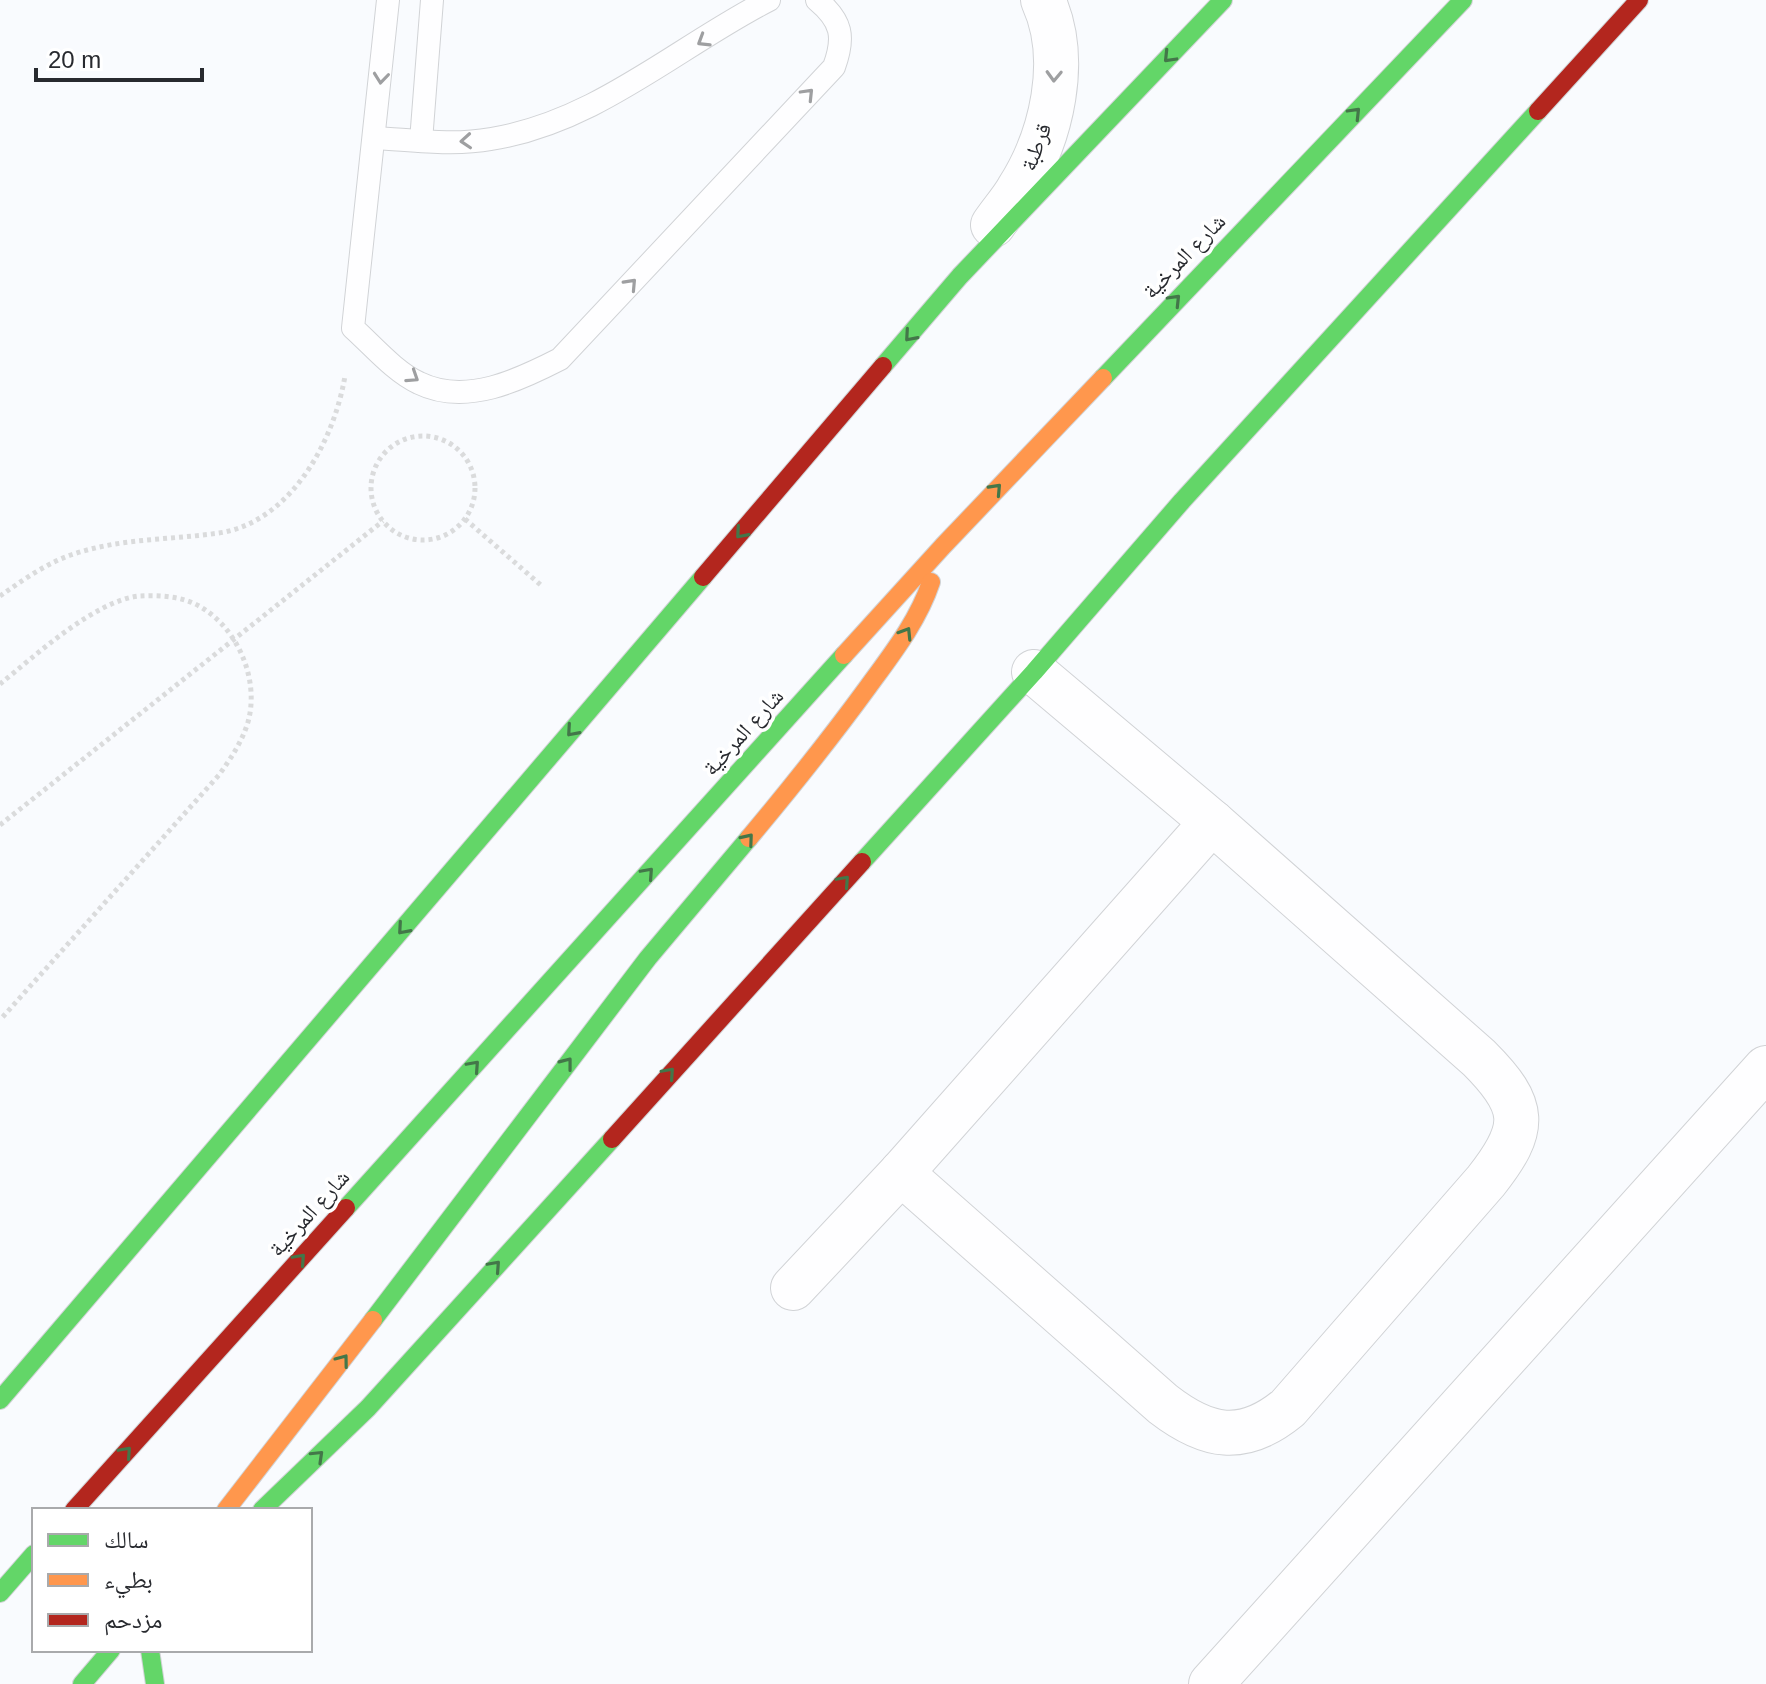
<svg xmlns="http://www.w3.org/2000/svg" width="1766" height="1684" viewBox="0 0 1766 1684" font-family="Arial,'Noto Naskh Arabic',sans-serif">
	<rect width="100%" height="100%" fill="#f9fbfe"/>
	<g fill="none" stroke-linecap="round" stroke-linejoin="round">
		<g stroke="#d1d3d6" stroke-width="24">
			<g id="lane">
				<path d="M 388,0 L 353,328 C 373,346 395,372 419,383 C 466,406 519,380 560,359 L 834,67 C 845,37 842,21 817,0"/>
				<path d="M 375,138 C 413,140 453,146 491,139 C 597,122 677,47 769,0"/>
				<polyline points="421,141 432,0"/>
			</g>
		</g>
		<g stroke="#d1d3d6" stroke-width="46">
			<g id="street">
				<path d="M 993,225 C 1001,213 1011,202 1018,190 C 1052,137 1070,59 1043,0"/>
				<path d="M 901,1173 L 1163,1404 C 1207,1438 1243,1445 1288,1408 L 1486,1181 C 1528,1128 1527,1106 1479,1058 L 1212,822 L 1034,672"/>
				<polyline points="793,1288 901,1173 1212,822"/>
				<polyline points="1211,1684 1766,1068"/>
			</g>
		</g>
		<g stroke="#d1d3d6" stroke-width="20">
			<g id="fast">
				<polyline points="883,366 960,276 1223,0"/>
				<polyline points="1103,378 1463,0"/>
				<polyline points="862,862 1034,672 1182,501 1538,111"/>
				<polyline points="346,1208 844,655"/>
				<polyline points="373,1320 648,958 749,838"/>
				<polyline points="0,1400 703,577"/>
				<polyline points="262,1510 368,1408 612,1139"/>
				<polyline points="0,1593 34,1554"/>
				<polyline points="150,1650 155,1684"/>
				<polyline points="82,1684 111,1650"/>
			</g>
		</g>
		<g stroke="#d1d3d6" stroke-width="20">
			<g id="slow">
				<polyline points="844,655 943,546 1103,378"/>
				<path d="M 749,838 C 790,789 830,739 868,687 C 892,654 918,621 931,582"/>
				<polyline points="226,1510 373,1320"/>
			</g>
		</g>
		<g stroke="#d1d3d6" stroke-width="20">
			<g id="jam">
				<polyline points="1538,111 1639,0"/>
				<polyline points="703,577 883,366"/>
				<polyline points="612,1139 862,862"/>
				<polyline points="74,1510 346,1208"/>
			</g>
		</g>
		<g stroke="#dadbdc" stroke-width="5" stroke-dasharray="4 4" stroke-linecap="butt">
			<circle cx="423" cy="488" r="52"/>
			<polyline points="465,519 543,587"/>
			<path d="M 0,596 C 23,580 48,562 74,554 C 121,538 171,540 219,533 C 291,522 334,441 345,376"/>
			<path d="M 0,684 C 35,656 94,601 139,596 C 158,595 182,596 199,606 C 237,627 260,679 248,722 C 242,742 231,758 219,775 L 0,1020"/>
			<polyline points="0,825 383,521"/>
		</g>
		<use href="#lane" stroke="#fefeff" stroke-width="22"/>
		<use href="#street" stroke="#fefeff" stroke-width="44"/>
		<use href="#fast" stroke="#63d668" stroke-width="18"/>
		<use href="#slow" stroke="#ff974d" stroke-width="18"/>
		<use href="#jam" stroke="#b3261e" stroke-width="18"/>
	</g>
	<defs><path id="oneway-chevron" d="M-2-3.5L2.5 0L-2 3.5" fill="none" stroke-width="1.6" stroke-linecap="round" stroke-linejoin="round" transform="scale(2)"/></defs>
	<g stroke="#9e9fa1">
		<use href="#oneway-chevron" transform="translate(703 41) rotate(148)"/>
		<use href="#oneway-chevron" transform="translate(1054 76) rotate(92)"/>
		<use href="#oneway-chevron" transform="translate(381 78) rotate(96)"/>
		<use href="#oneway-chevron" transform="translate(808 94) rotate(-46)"/>
		<use href="#oneway-chevron" transform="translate(466 141) rotate(176)"/>
		<use href="#oneway-chevron" transform="translate(631 284) rotate(-47)"/>
		<use href="#oneway-chevron" transform="translate(413 377) rotate(33)"/>
	</g>
	<g stroke="#437749">
		<use href="#oneway-chevron" transform="translate(1169 57) rotate(134)"/>
		<use href="#oneway-chevron" transform="translate(1355 113) rotate(-46)"/>
		<use href="#oneway-chevron" transform="translate(1175 300) rotate(-46)"/>
		<use href="#oneway-chevron" transform="translate(910 336) rotate(131)"/>
		<use href="#oneway-chevron" transform="translate(996 489) rotate(-47)"/>
		<use href="#oneway-chevron" transform="translate(741 533) rotate(131)"/>
		<use href="#oneway-chevron" transform="translate(906 633) rotate(-58)"/>
		<use href="#oneway-chevron" transform="translate(572 731) rotate(131)"/>
		<use href="#oneway-chevron" transform="translate(748 839) rotate(-50)"/>
		<use href="#oneway-chevron" transform="translate(648 873) rotate(-48)"/>
		<use href="#oneway-chevron" transform="translate(844 881) rotate(-48)"/>
		<use href="#oneway-chevron" transform="translate(403 929) rotate(131)"/>
		<use href="#oneway-chevron" transform="translate(567 1063) rotate(-52)"/>
		<use href="#oneway-chevron" transform="translate(474 1066) rotate(-48)"/>
		<use href="#oneway-chevron" transform="translate(669 1073) rotate(-48)"/>
		<use href="#oneway-chevron" transform="translate(300 1259) rotate(-48)"/>
		<use href="#oneway-chevron" transform="translate(495 1266) rotate(-48)"/>
		<use href="#oneway-chevron" transform="translate(343 1360) rotate(-53)"/>
		<use href="#oneway-chevron" transform="translate(126 1452) rotate(-48)"/>
		<use href="#oneway-chevron" transform="translate(318 1456) rotate(-44)"/>
	</g>
	<g text-anchor="middle" dominant-baseline="central" stroke-width="7" stroke-linejoin="round" paint-order="stroke">
		<g font-size="22" fill="#282a2f" stroke="#fff">
			<text transform="translate(1036 147) rotate(-69)">قرطبة</text>
			<text transform="translate(1184 256) rotate(-46)">شارع المرخية</text>
			<text transform="translate(743 732) rotate(-48)">شارع المرخية</text>
			<text transform="translate(309 1213) rotate(-48)">شارع المرخية</text>
		</g>
	</g>
	<rect x="32" y="1508" width="280" height="144" fill="#ffffff" stroke="#a9aaac" stroke-width="2"/>
	<rect x="48" y="1534" width="40" height="12" fill="#63d668" stroke="#a9aaac" stroke-width="2"/>
	<text x="104" y="1548" font-size="24" fill="#282a2f">سالك</text>
	<rect x="48" y="1574" width="40" height="12" fill="#ff974d" stroke="#a9aaac" stroke-width="2"/>
	<text x="104" y="1588" font-size="24" fill="#282a2f">بطيء</text>
	<rect x="48" y="1614" width="40" height="12" fill="#b3261e" stroke="#a9aaac" stroke-width="2"/>
	<text x="104" y="1628" font-size="24" fill="#282a2f">مزدحم</text>
	<path d="M36 68v12h166v-12" fill="none" stroke="#282a2f" stroke-width="4"/>
	<text x="48" y="68" font-size="24" fill="#282a2f" stroke="#ffffff" stroke-width="6" paint-order="stroke">20 m</text>
</svg>
